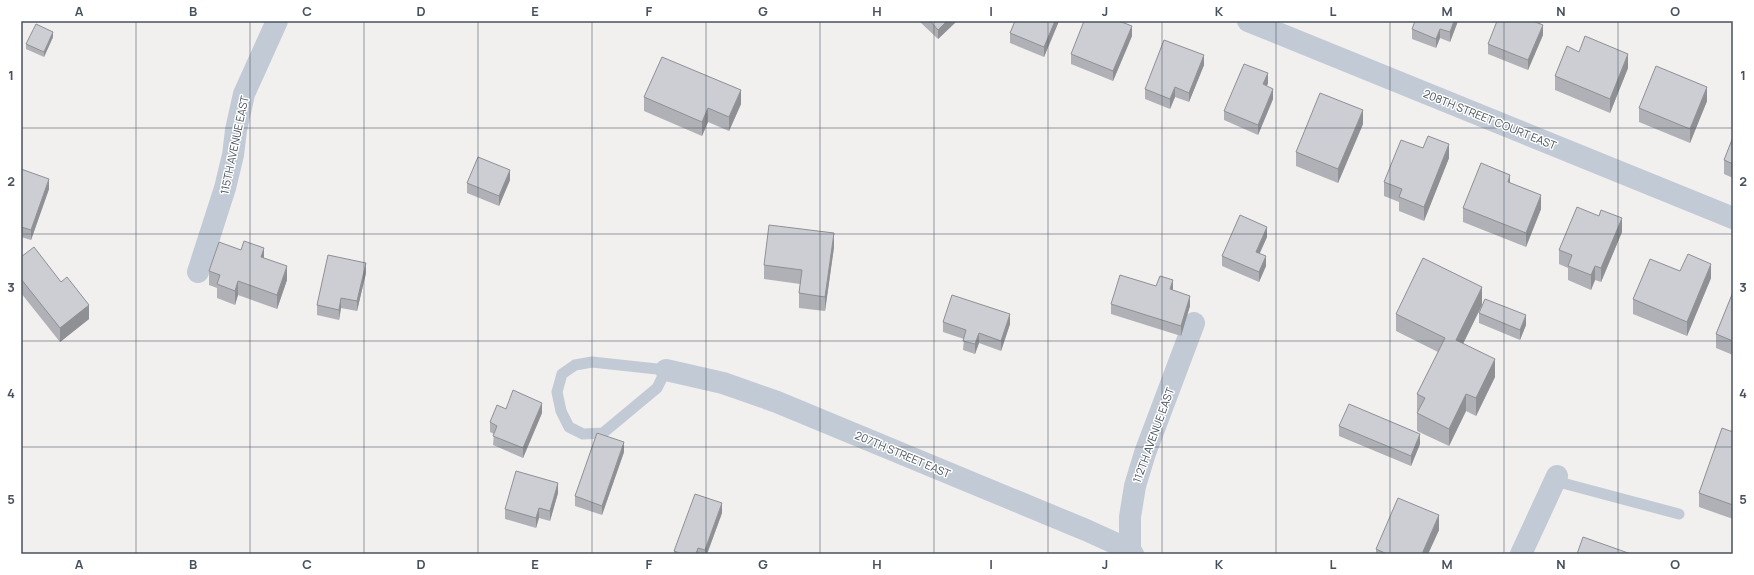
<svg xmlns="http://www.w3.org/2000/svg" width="1754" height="575" viewBox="0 0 1754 575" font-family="Manrope,sans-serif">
	<rect width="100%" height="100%" fill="#f2efef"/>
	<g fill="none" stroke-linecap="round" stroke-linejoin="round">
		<g stroke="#c2cad5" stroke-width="11">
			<polygon points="592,362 666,370 657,388 603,433 583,434 569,427 561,411 557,392 562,374 575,365"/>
			<polyline points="1555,481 1679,514"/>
		</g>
		<g stroke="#c2cad5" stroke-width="22">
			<polyline points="1248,21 1733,218"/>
			<polyline points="198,272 225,188 233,155 236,130 244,94 277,21"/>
			<polyline points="666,370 723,383 777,402 1086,530 1130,550 1133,554"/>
			<polyline points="1130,550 1130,517 1135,486 1145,453 1194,323"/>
			<polyline points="1521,554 1557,476"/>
		</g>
	</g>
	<g fill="#afb1b6">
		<polygon points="919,21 957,21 938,39"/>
		<polygon points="1015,21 1059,21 1044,57 1010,43 1010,33"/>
		<polygon points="1415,21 1458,21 1450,42 1440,38 1436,48 1412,39 1412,29"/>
		<polygon points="1543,35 1528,70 1488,54 1488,44"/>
		<polygon points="1132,36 1113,81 1071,64 1071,54"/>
		<polygon points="53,37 44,57 26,49 26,44"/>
		<polygon points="1579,52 1628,68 1610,113 1555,90 1555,76"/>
		<polygon points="1204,65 1189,102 1175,97 1170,109 1145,99 1145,89"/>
		<polygon points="1268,83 1267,86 1273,99 1258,135 1224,120 1224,111"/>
		<polygon points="644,97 741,104 729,131 708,122 702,136 644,111"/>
		<polygon points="1707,101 1690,143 1639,122 1639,108"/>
		<polygon points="1363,124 1338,183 1296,166 1296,152"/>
		<polygon points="1733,138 1733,178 1724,174 1724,160"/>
		<polygon points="1449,158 1424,221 1399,211 1399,202 1384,196 1384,182"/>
		<polygon points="21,169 49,189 31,240 21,237"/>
		<polygon points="510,180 499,206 467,193 467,183"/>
		<polygon points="1510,183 1541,209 1526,247 1463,222 1463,208"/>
		<polygon points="1622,232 1601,282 1595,280 1591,290 1568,280 1568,268 1559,264 1559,250"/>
		<polygon points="1267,237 1259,253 1266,266 1259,282 1222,266 1222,256"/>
		<polygon points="834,247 825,311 799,308 799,293 800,284 764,279 764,265"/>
		<polygon points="21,257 89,319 60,342 21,293"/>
		<polygon points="264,258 287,280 277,309 238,295 235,305 217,298 217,288 209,285 209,271"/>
		<polygon points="1680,271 1711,278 1687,336 1633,314 1633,299"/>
		<polygon points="366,273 357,311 341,308 339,320 317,315 317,305"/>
		<polygon points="1156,286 1173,290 1190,306 1181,336 1111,314 1111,304"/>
		<polygon points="1733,292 1733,355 1716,348 1716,334"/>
		<polygon points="1482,305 1463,344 1495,377 1476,416 1466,411 1449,446 1417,431 1417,413 1418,412 1417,411 1417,394 1438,352 1396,331 1396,314"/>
		<polygon points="1479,313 1526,325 1520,340 1479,323"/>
		<polygon points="943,322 1010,324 1001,351 979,343 975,354 963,350 964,339 943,332"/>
		<polygon points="542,413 523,458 493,445 494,434 490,432 490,422"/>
		<polygon points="1339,426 1420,444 1411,466 1339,436"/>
		<polygon points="1733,432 1733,519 1699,507 1699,493"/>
		<polygon points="624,452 602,515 575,506 575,496"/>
		<polygon points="558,493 550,521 539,518 536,528 505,519 505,509"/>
		<polygon points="722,513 707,554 674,554 674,551"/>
		<polygon points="1439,530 1428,554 1376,554 1376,549"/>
	</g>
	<g fill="#8f9094">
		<polygon points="947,21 957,21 938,39 938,30"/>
		<polygon points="1055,21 1059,21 1044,57 1044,47"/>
		<polygon points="1454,21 1458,21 1450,42 1450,32"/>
		<polygon points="1543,25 1543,35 1528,70 1528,60"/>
		<polygon points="1132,26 1132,36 1113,81 1113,71"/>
		<polygon points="1440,29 1440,38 1436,48 1436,39"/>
		<polygon points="53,32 53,37 44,57 44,52"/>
		<polygon points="1628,54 1628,68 1610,113 1610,99"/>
		<polygon points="1204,55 1204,65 1189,102 1189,93"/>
		<polygon points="1268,73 1268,83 1263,94 1263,84"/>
		<polygon points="1175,87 1175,97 1170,109 1170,99"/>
		<polygon points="1707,87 1707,101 1690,143 1690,129"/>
		<polygon points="1273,89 1273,99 1258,135 1258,125"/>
		<polygon points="741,90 741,104 729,131 729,117"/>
		<polygon points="708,108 708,122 702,136 702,122"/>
		<polygon points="1363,110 1363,124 1338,183 1338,169"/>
		<polygon points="1449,144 1449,158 1424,221 1424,207"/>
		<polygon points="510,170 510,180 499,206 499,196"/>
		<polygon points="1510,175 1510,189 1508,182"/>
		<polygon points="49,179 49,189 31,240 31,230"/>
		<polygon points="1541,195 1541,209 1526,247 1526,233"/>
		<polygon points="1622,218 1622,232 1601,282 1601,268"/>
		<polygon points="1267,227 1267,237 1256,262 1256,252"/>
		<polygon points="834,233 834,247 825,311 825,297"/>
		<polygon points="264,248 264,262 261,257"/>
		<polygon points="1266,256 1266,266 1259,282 1259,272"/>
		<polygon points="366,263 366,273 357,311 357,301"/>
		<polygon points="1711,264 1711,278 1687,336 1687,322"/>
		<polygon points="287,266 287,280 277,309 277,295"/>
		<polygon points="1595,266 1595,280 1591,290 1591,275"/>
		<polygon points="1173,280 1173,290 1170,289"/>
		<polygon points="238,281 238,295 235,305 235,291"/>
		<polygon points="1482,287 1482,305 1456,358 1456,340"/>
		<polygon points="1190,296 1190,306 1181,336 1181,326"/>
		<polygon points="341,298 341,308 339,320 339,310"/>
		<polygon points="89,305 89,319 60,342 60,328"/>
		<polygon points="1010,314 1010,324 1001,351 1001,341"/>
		<polygon points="1526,315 1526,325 1520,340 1520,330"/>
		<polygon points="979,333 979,343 975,354 975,344"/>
		<polygon points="1495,359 1495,377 1476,416 1476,398"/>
		<polygon points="1466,394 1466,411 1449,446 1449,429"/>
		<polygon points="542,403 542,413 523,458 523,448"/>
		<polygon points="1420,434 1420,444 1411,466 1411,456"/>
		<polygon points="624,442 624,452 602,515 602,506"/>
		<polygon points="558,483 558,493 550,521 550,511"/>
		<polygon points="722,503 722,513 707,554 705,554 705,550"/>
		<polygon points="539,508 539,518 536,528 536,518"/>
		<polygon points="1439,515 1439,530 1428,554 1422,554"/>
		<polygon points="698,548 698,554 696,554"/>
	</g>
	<g fill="#ccced4" stroke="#8f9094">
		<polygon points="930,21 947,21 938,30"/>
		<polygon points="1015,21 1055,21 1044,47 1010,33"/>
		<polygon points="1084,21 1119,21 1132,26 1113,71 1071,54"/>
		<polygon points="1415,21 1454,21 1450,32 1440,29 1436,39 1412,29"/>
		<polygon points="1497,21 1533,21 1543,25 1528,60 1488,44"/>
		<polygon points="36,24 53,32 44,52 26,44"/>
		<polygon points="1585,36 1628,54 1610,99 1555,76 1567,46 1579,52"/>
		<polygon points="1164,40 1204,55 1189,93 1175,87 1170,99 1145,89"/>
		<polygon points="662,57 741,90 729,117 708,108 702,122 644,97"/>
		<polygon points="1244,64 1268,73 1263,84 1273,89 1258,125 1224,111"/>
		<polygon points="1656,66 1707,87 1690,129 1639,108"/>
		<polygon points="1320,93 1363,110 1338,169 1296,152"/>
		<polygon points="1428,136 1449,144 1424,207 1399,197 1402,189 1384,182 1401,140 1423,148"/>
		<polygon points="1733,137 1733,164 1724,160"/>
		<polygon points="478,157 510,170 499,196 467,183"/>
		<polygon points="1481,163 1510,175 1508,182 1541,195 1526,233 1463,208"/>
		<polygon points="21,169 49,179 31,230 21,227"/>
		<polygon points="1577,207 1599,216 1601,210 1622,218 1601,268 1595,266 1591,275 1568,266 1572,255 1559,250"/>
		<polygon points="1240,215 1267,227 1256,252 1266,256 1259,272 1222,256"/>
		<polygon points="769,225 834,233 825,297 799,293 802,270 764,265"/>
		<polygon points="244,241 264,248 261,257 287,266 277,295 238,281 235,291 217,284 220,275 209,271 219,242 241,250"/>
		<polygon points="34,247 61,282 67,277 89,305 60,328 21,279 21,257"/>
		<polygon points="1688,254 1711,264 1687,322 1633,299 1650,259 1680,271"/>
		<polygon points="328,255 366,263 357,301 341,298 339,310 317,305"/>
		<polygon points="1423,258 1482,287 1456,340 1495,359 1476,398 1466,394 1449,429 1417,413 1425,398 1417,394 1445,338 1396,314"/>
		<polygon points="1120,275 1156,286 1160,276 1173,280 1170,289 1190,296 1181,326 1111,304"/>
		<polygon points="1733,292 1733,341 1716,334"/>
		<polygon points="952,295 1010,314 1001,341 979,333 975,344 963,341 966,330 943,322"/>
		<polygon points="1485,299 1526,315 1520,330 1479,313"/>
		<polygon points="513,390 542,403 523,448 493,436 497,426 490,422 497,405 506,409"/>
		<polygon points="1349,404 1420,434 1411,456 1339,426"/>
		<polygon points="1722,428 1733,432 1733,505 1699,493"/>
		<polygon points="597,433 624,442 602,506 575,496"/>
		<polygon points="516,471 558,483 550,511 539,508 536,518 505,509"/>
		<polygon points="695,494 722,503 705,550 698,548 696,554 682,554 674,551"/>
		<polygon points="1398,498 1439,515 1422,554 1387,554 1376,549"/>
		<polygon points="1583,537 1631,554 1577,554"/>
	</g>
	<path fill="none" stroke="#47515d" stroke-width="1" stroke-opacity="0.55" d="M 136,21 L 136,554M 250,21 L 250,554M 364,21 L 364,554M 478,21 L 478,554M 592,21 L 592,554M 706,21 L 706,554M 820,21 L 820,554M 934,21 L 934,554M 1048,21 L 1048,554M 1162,21 L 1162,554M 1276,21 L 1276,554M 1390,21 L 1390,554M 1504,21 L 1504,554M 1618,21 L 1618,554M 21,128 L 1733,128M 21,234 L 1733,234M 21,341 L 1733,341M 21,447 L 1733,447"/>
	<g text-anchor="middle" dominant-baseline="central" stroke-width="3" stroke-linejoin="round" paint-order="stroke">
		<g font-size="11" fill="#47515d" stroke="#fff">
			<text transform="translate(1490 119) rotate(22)">208TH STREET COURT EAST</text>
			<text transform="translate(234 145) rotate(-78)">115TH AVENUE EAST</text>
			<text transform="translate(1153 435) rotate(-70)">112TH AVENUE EAST</text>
			<text transform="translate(903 454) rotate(23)">207TH STREET EAST</text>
		</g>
	</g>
	<rect width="1754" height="575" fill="none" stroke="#ffffff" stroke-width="44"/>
	<rect x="22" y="22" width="1710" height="531" fill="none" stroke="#47515d" stroke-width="1.5"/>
	<g font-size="13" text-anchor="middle" font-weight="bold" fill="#47515d">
		<text x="79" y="16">A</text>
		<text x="193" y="16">B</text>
		<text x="307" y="16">C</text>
		<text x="421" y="16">D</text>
		<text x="535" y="16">E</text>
		<text x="649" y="16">F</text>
		<text x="763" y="16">G</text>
		<text x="877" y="16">H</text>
		<text x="991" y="16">I</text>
		<text x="1105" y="16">J</text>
		<text x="1219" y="16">K</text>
		<text x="1333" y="16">L</text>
		<text x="1447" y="16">M</text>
		<text x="1561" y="16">N</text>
		<text x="1675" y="16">O</text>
		<text x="11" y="80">1</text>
		<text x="1743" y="80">1</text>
		<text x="11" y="186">2</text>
		<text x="1743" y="186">2</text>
		<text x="11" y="292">3</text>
		<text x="1743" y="292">3</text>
		<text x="11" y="398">4</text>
		<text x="1743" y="398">4</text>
		<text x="11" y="504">5</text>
		<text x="1743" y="504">5</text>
		<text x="79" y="569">A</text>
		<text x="193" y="569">B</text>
		<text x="307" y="569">C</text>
		<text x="421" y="569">D</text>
		<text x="535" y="569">E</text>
		<text x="649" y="569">F</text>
		<text x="763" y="569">G</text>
		<text x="877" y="569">H</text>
		<text x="991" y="569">I</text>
		<text x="1105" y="569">J</text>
		<text x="1219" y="569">K</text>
		<text x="1333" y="569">L</text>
		<text x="1447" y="569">M</text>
		<text x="1561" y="569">N</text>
		<text x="1675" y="569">O</text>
	</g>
</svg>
